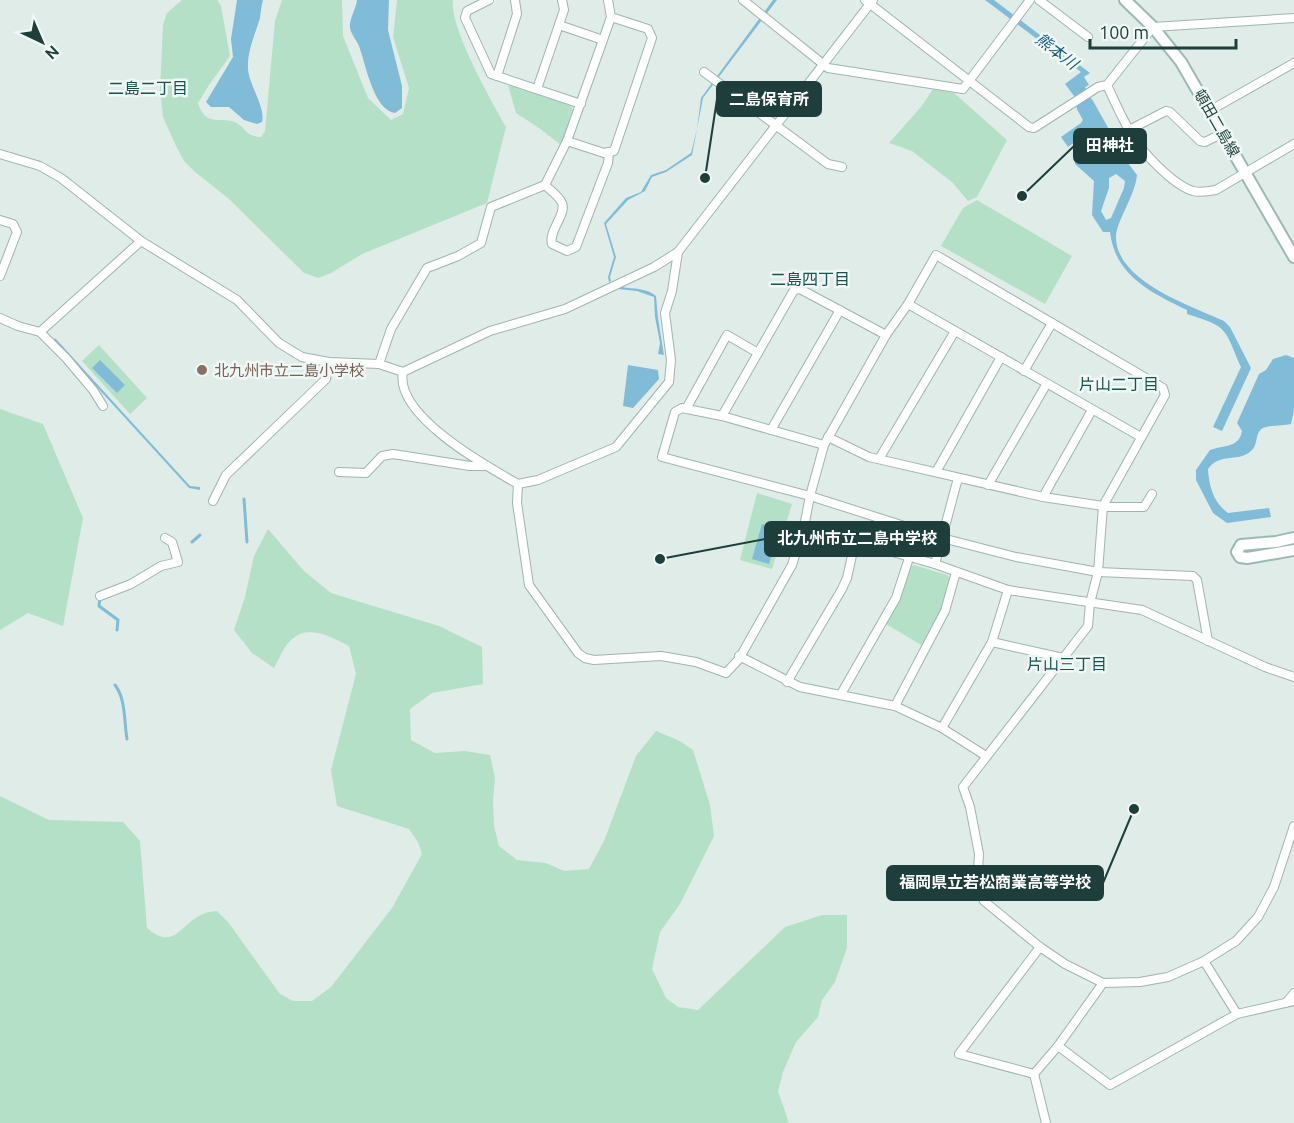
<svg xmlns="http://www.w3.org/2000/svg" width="1294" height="1123" viewBox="0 0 1294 1123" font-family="Ubuntu,'Noto Sans JP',sans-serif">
	<rect width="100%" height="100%" fill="#dfece8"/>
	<g fill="#b5e0c8">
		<path d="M 182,0 L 217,0 L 221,6 L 230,56 L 209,85 L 198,103 C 206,129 222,115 237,123 C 247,130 246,136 261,137 L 265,131 L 275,21 L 282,0 L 342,0 L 343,36 L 368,98 L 391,120 L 403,114 L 409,88 L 393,37 L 397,0 L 453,0 C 449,27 492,102 506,127 L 487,203 L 362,254 L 331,273 L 318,278 L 304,273 L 229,199 L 195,172 L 184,161 L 176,146 L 163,117 L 160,91 L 163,25 L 167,13 Z"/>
		<polygon points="508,85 571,106 573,111 561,145 539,128 516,113"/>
		<polygon points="933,89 954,93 1007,140 977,197 968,201 953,183 912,151 889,143 921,107"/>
		<polygon points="977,200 1072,256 1045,304 941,246 963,208"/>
		<polygon points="99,345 147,398 130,414 82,361"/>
		<polygon points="0,409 43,424 83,518 63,626 28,613 0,630"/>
		<polygon points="757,493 792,504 772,569 740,560"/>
		<path d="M 268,529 L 304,571 L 331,593 L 439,626 L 482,647 L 483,684 L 432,693 L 410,709 L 411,740 L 435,753 L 465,751 L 490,755 L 495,778 L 493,801 L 494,826 L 499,846 L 517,860 L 546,863 L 564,871 L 589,869 L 604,841 L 636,756 L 656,731 L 680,741 L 693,750 L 710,805 L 714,836 L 680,904 L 660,932 L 652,969 L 666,998 L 678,1007 L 698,1010 L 785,927 L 822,915 L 847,915 L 847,948 L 835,982 L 822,1000 L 818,1017 L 796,1042 L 783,1072 L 778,1091 L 789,1123 L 0,1123 L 0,796 L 49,820 L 123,822 L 140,841 L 147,928 C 180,956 181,912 217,911 L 228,922 L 280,994 L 293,1001 L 312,1001 L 331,987 L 392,908 L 422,854 L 418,842 L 409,829 L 337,806 L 331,770 L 356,674 L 349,646 C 332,637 309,624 292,639 C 284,646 279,659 274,668 L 252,653 L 234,630 L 245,597 L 254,556 Z"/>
		<polygon points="914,565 947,575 951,581 941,612 923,646 886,624 901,598 910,567"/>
	</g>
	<g fill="#80bcd8" fill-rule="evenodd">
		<path d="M 237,0 L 263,0 C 261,6 261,12 260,18 C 255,35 247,51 248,69 C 249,85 266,108 262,122 L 257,124 L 244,120 L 229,107 L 211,107 L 206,102 L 233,57 L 231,39 Z"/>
		<path d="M 357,0 L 389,0 L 388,30 L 402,86 L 402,108 L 395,113 C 374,110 366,66 360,49 C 358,41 351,35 350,28 C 349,19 356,9 357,0 Z"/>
		<polygon points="773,0 777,0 703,98 692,155 666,172 652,177 645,191 628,200 606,224 616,257 610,277 611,281 609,282 608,277 614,257 604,223 626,198 641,192 651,175 666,170 691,153 697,129 701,98"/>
		<polygon points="985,0 994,0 1090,73 1084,77 1089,85 1085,87 1087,91 1083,94 1103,121 1068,147 1061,137 1081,123 1087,113 1065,84 1081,72"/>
		<path d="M 1103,137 L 1109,138 L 1137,175 C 1135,196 1117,220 1116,236 C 1115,281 1191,306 1224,321 L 1230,327 L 1251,368 L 1222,431 L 1213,427 L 1241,367 C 1224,328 1229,327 1187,314 L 1187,310 C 1152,293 1115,276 1110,232 L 1103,232 L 1092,215 L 1094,181 L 1075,164 L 1076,156 ZM 1116,174 L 1125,181 L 1124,188 L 1111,218 L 1106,220 L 1101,211 L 1109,188 L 1109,178 Z"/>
		<path d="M 622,287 C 633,289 647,288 656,296 L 658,318 L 664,355 L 658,354 L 660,343 L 655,317 L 654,297 L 637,291 L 618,289 Z"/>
		<polygon points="55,338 190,486 200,487 200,490 189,488 54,340"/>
		<path d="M 1286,355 L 1294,358 L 1294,410 L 1291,424 C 1283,426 1271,425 1263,428 C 1255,432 1258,443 1253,449 C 1240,464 1221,451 1208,469 C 1209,487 1214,503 1228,513 L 1269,508 L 1271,517 L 1227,523 L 1213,513 L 1196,480 L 1196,470 L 1210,450 C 1224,445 1239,448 1242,431 L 1237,423 L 1259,374 L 1266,370 L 1273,359 Z"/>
		<polygon points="100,360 125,385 117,393 92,368"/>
		<polygon points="628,365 658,370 659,379 633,408 623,406"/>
		<polygon points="762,524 779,529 769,564 752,559"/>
	</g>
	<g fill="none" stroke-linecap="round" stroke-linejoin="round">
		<g stroke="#80bcd8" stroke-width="3">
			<polyline points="244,499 247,542"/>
			<polyline points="192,542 200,535"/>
			<polyline points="100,598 99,606 118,620 117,630"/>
			<path d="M 115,685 C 126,699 124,722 127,739"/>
		</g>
		<polyline stroke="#80bcd8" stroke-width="18" points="1085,105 1114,157"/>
		<g stroke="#a1b4b1" stroke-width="10">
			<g id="street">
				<polyline points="489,0 467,11 465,18 491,74 581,104"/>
				<polyline points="743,0 828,68 963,89 1030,0"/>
				<polyline points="865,0 1029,127 1034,128 1098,87 1107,85 1153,27 1294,18"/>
				<polyline points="1039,0 1088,37"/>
				<polyline points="559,25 603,40"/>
				<polyline points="704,72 828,164 842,167"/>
				<polyline points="497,76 517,14 515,0"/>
				<path d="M 1107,85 C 1115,102 1122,119 1132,135 C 1142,152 1173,185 1193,191 C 1201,193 1208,191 1216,190 L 1294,144"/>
				<polyline points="537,89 564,10 562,0"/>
				<polyline points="1211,110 1294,63"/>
				<polyline points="1129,130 1166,111 1170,112 1200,141 1205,142 1223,133"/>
				<polyline points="567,141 604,153 614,151 652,38 648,29 611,17"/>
				<polyline points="0,154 40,166 61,178 141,241 237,300 279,343 302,357 329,362 379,364 403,372 490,331 565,309 654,267 678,252 873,0"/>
				<path d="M 545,185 C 550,190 559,196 562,203 C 567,214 548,231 552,244 L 567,251 L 576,247 L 608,163 L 609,152"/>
				<polyline points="0,220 13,224 17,232 0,276"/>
				<polyline points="908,304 1141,437"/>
				<polyline points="0,318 18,326 40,332 66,358 93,390 103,406"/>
				<polyline points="40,332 141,241"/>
				<polyline points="379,364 391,329 427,268 458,256 481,243 491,207 545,185 567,141 603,40 611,17 608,0"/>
				<polyline points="1024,371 1052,323"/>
				<path d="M 403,372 C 394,415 486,466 518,484 L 538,480 L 616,447 L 669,382 L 671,360 L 665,313 L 672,291 L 678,252"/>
				<polyline points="686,409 727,335 758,353"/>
				<polyline points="722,416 794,290 800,289 886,335"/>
				<polyline points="771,430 840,310"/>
				<polyline points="828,437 869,457 1043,497 1103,506"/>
				<polyline points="824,445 722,416 682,408 675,412 662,457 810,496 942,538 1016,557 1098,572 1193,576 1197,580 1208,641"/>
				<polyline points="879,459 955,331"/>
				<polyline points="339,472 366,473 382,456 393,454 470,466 484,466"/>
				<polyline points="936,472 1001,357"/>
				<polyline points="518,484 517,503 529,585 578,653 585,658 594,660 661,656 696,662 726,673 739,659 792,565 804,527 810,496 824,445 886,335 908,304 936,255 1163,388 1165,395 1103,506 1098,572 1090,603 1088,626 963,787 970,807 979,854 977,887 984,901 1040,947 1065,964 1103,983 1140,982 1168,977 1204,961 1236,941 1258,917 1274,887 1294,826"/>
				<polyline points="988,485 1046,385"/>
				<polyline points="1043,497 1092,410"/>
				<polyline points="213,501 226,475 326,379 329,362"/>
				<polyline points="1103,507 1144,507 1152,494"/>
				<polyline points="804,527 935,564 1008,590 1142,610 1265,667 1294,677"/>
				<polyline points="935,564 958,478"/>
				<polyline points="100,596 131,584 161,566 178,562 172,542 165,538"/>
				<polyline points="992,642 1063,658"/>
				<polyline points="739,656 800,687 895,706 942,728 986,756"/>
				<polyline points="787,682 842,589 847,578 855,542"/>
				<polyline points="841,694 896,598 909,558"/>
				<polyline points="895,706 945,611 956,572"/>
				<polyline points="942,728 992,642 1008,590"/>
				<polyline points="1204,961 1237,1014"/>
				<polyline points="1286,1003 1294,993"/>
				<polyline points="1058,1046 1110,1085 1237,1014 1294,1001"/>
				<polyline points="1034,1074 959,1054 1040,947"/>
				<polyline points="1034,1074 1058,1046 1103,983"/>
				<polyline points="1034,1074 1046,1123"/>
			</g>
		</g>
		<g stroke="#9cb9b4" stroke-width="14">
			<g id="secondary">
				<polyline points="1125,0 1153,27 1181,62 1294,257"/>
				<polyline points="1294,538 1276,542 1241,545 1237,552 1240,557 1247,558 1294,550"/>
			</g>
		</g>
		<use href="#street" stroke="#fff" stroke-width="8"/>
		<use href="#secondary" stroke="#fff" stroke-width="10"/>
	</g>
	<circle fill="#8d6e63" stroke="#f0f8f5" stroke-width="2" cx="202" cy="370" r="6"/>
	<g text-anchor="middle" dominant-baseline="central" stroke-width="5" stroke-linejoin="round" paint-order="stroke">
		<g font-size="15" fill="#1e3e3b" stroke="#f0f8f5">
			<text transform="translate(1217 123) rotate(60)">頓田二島線</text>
		</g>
		<g font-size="15" fill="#785e54" stroke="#f0f8f5" text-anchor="start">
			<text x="214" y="370">北九州市立二島小学校</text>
		</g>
		<g font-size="16" font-style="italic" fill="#115b80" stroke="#f0f8f5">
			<text transform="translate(1057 51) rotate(37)">熊本川</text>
		</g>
		<g font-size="16" fill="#18524e" stroke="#f0f8f5">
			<text x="148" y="88">二島二丁目</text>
			<text x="810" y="279">二島四丁目</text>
			<text x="1119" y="384">片山二丁目</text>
			<text x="1067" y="664">片山三丁目</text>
		</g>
	</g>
	<path fill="none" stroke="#1e3e3b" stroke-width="2" d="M705 178L717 99M1022 196L1074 146M660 559L765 539M1134 809L1103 883"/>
	<g fill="#1e3e3b" stroke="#f0f8f5" stroke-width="2">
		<circle cx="705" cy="178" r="6"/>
		<circle cx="1022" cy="196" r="6"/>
		<circle cx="660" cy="559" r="6"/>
		<circle cx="1134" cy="809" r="6"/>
	</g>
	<g fill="#1e3e3b" stroke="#1e3e3b" stroke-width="2">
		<rect x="717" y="82" width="104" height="34" rx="6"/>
		<rect x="1074" y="129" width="72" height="34" rx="6"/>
		<rect x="765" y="522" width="184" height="34" rx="6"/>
		<rect x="887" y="866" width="216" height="34" rx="6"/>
	</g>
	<g font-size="16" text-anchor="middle" font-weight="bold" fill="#fff">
		<text x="769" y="105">二島保育所</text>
		<text x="1110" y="151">田神社</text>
		<text x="857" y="544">北九州市立二島中学校</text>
		<text x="995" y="888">福岡県立若松商業高等学校</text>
	</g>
	<g transform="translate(42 42) rotate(136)" stroke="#f0f8f5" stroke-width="4.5" paint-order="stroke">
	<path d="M0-4.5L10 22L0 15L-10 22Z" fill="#1e3e3b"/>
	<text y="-9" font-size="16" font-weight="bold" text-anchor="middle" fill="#1e3e3b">N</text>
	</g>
	<path d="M1090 39v9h146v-9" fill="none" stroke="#1e3e3b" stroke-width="3"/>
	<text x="1099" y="39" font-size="18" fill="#1e3e3b" stroke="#f0f8f5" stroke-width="4.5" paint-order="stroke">100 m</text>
</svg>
